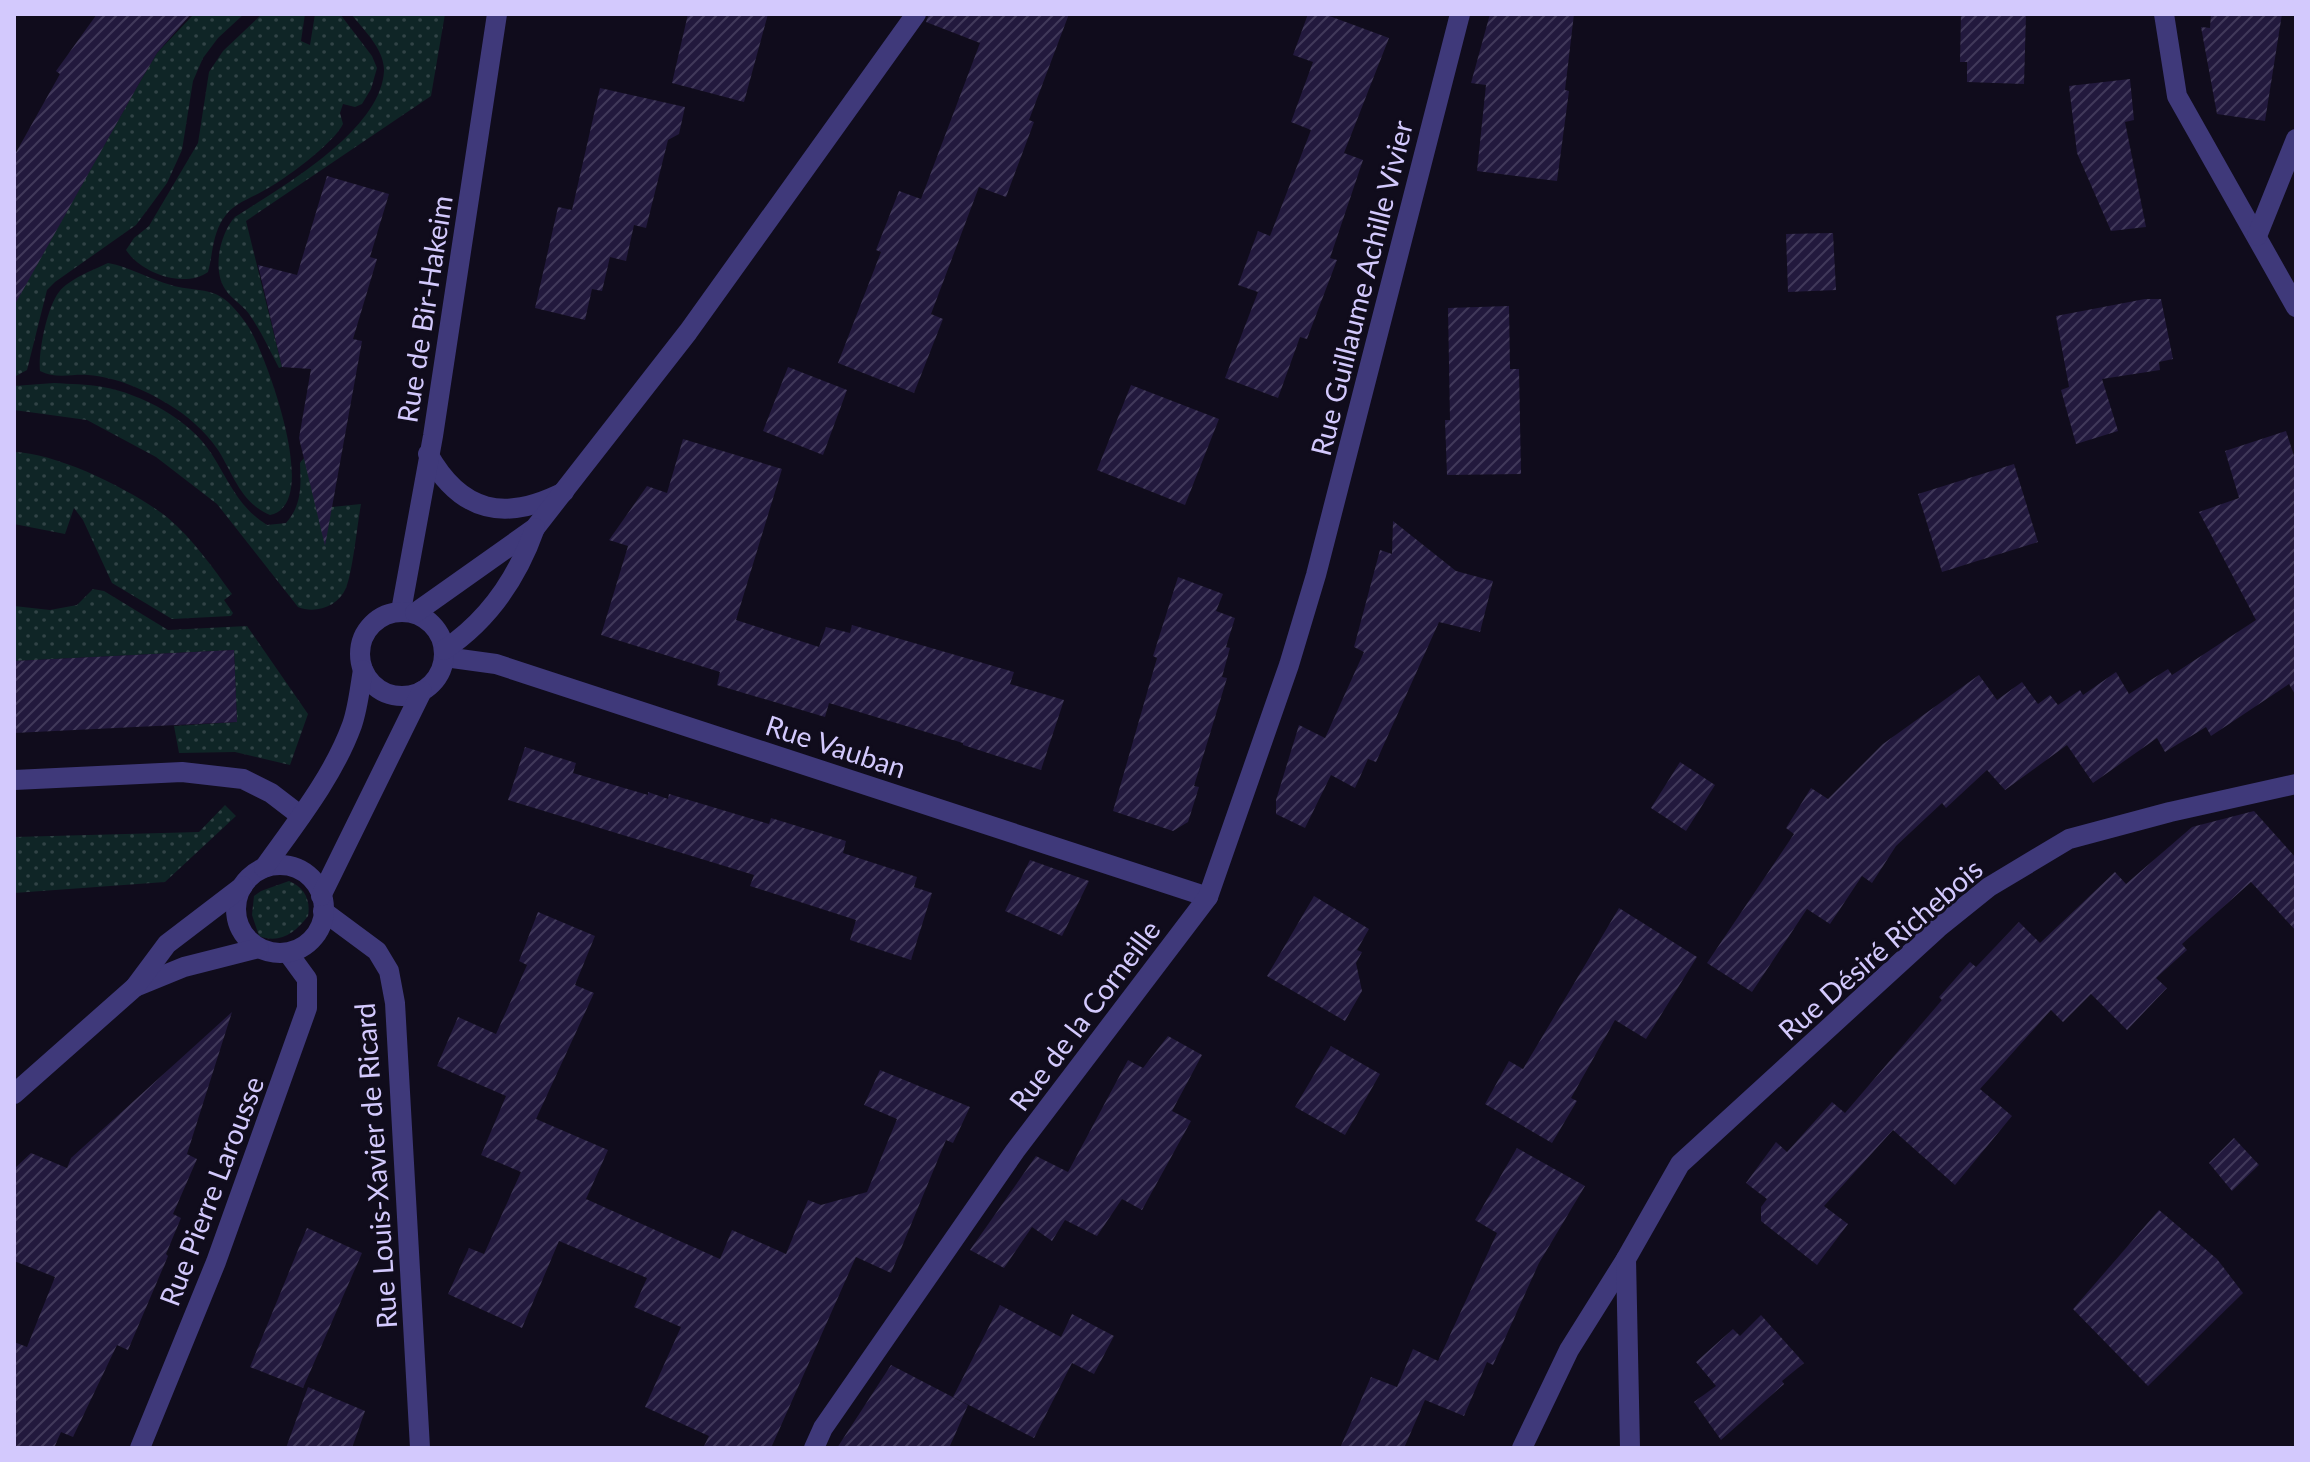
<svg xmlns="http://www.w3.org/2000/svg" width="2310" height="1462" viewBox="0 0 2310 1462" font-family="Lato,sans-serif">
	<defs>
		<pattern id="green-dots" width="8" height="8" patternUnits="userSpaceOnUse" patternTransform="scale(2)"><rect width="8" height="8" fill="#0f2526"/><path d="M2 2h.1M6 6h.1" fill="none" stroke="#314346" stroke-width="1.8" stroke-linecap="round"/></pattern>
		<pattern id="building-hatch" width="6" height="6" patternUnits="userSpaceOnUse" patternTransform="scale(2)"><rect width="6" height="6" fill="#22193d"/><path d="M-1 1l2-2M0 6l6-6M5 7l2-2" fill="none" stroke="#41395a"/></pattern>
	</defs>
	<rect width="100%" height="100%" fill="#100c1c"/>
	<g fill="url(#green-dots)">
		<polygon points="194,14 244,14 218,38 203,58 193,81 182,150 167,183 151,205 136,225 55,282 47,290 27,370 14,377 14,305 141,80 157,53"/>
		<path d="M 262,14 L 305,14 L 301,41 L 310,45 L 315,14 L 340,14 L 372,56 L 377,68 L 371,89 L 362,104 L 355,107 L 343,104 L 340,113 L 343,124 C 334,143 283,181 263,191 C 249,199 232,204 223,219 C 212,236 213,254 208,272 C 184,289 141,273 126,250 L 134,238 L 149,226 L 198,143 L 209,72 L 223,51 Z"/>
		<path d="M 351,14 L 445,14 L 431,96 L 246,221 L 282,367 L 279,368 C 270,351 262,333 251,317 C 245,306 232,300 225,289 C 212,270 220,233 235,217 C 280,188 381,131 384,71 C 385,50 363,29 351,14 Z"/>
		<path d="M 108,263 C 130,267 149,279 171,285 C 192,292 210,286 228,302 C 238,312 248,324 254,337 C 269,367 321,505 270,515 C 240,502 234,475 218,450 C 205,431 188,416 168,404 C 145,390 116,377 88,375 C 71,374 55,379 40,371 C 38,353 47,307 59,292 C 69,279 93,270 108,263 Z"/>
		<path d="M 54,383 C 70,384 87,384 103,387 C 142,394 190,420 211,453 C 229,481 238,507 267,525 L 286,523 C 302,505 301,486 300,463 L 304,458 L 332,507 L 361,504 C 357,526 353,570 346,588 C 338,607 315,614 298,607 L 217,504 L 156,457 L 87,420 L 14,410 L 14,386 Z"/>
		<path d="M 14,452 C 58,453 134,491 168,518 C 193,539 213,568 232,594 L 224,600 L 233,613 L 231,616 L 172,619 L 112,583 L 83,520 L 74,508 L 65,534 L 14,524 Z"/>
		<polygon points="93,589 104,591 168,630 247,626 308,714 290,765 235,752 179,753 174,726 237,722 234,650 14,661 14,606 50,610 77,605"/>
		<polygon points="225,805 236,816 165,882 14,893 14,837 199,832"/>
		<path d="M 289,881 C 304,887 311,900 308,916 C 295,933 280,944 259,936 L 252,915 L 254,896 L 261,891 Z"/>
	</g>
	<g fill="url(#building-hatch)">
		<polygon points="97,14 191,14 157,53 141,80 14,306 14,156 60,74 56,71"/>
		<polygon points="688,14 768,14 744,102 672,83"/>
		<polygon points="929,14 1069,14 1029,120 1034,122 1006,197 979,187 931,314 943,319 914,393 838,363 881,252 876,250 899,191 921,199 980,43 926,22"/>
		<polygon points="1308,14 1324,14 1389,38 1344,153 1363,160 1330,258 1337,260 1307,339 1300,337 1278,398 1225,378 1258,292 1238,285 1258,231 1270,236 1311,130 1291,122 1313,62 1293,55"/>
		<polygon points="1490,14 1574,14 1565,90 1569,91 1557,181 1477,171 1486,85 1471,83"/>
		<polygon points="1961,14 2026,14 2024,84 1967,82 1967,62 1960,62"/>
		<polygon points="2211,14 2282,14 2265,121 2217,114 2201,27 2210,28"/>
		<polygon points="2130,79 2134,120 2125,122 2146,227 2111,231 2077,153 2069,86"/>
		<polygon points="600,88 685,107 679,134 668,140 646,228 634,225 626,261 610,257 602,291 592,289 585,320 535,308 558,207 572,210"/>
		<polygon points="327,176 389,194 370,257 377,259 353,339 362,341 325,546 299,438 311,369 282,367 258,265 297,275"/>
		<polygon points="1833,233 1836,290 1788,292 1786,234"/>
		<polygon points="2145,299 2161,299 2173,359 2159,362 2160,370 2102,379 2118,431 2076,444 2061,390 2069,387 2056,316"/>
		<polygon points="1509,306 1510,369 1519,369 1521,474 1447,475 1445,420 1450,420 1448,308"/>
		<polygon points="788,367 847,390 823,455 763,431"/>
		<polygon points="1131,385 1219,419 1185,505 1097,470"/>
		<polygon points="2286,431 2296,462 2296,696 2289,684 2211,736 2206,727 2165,752 2157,738 2093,783 2067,745 2005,790 1987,770 1946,808 1942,803 1896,846 1872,883 1862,876 1830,924 1807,909 1752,992 1707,963 1794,834 1786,828 1811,788 1828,799 1883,744 1979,675 1997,700 2022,682 2038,704 2050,695 2058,705 2080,690 2083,695 2116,672 2129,694 2168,669 2172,675 2256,620 2199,512 2239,498 2225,451"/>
		<polygon points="683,439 782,469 736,620 819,647 826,627 850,633 852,625 1014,672 1010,684 1064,700 1041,770 963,745 963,743 829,703 825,717 717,685 720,672 601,635 628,546 609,540 647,486 667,493"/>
		<polygon points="2014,464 2038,542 1942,572 1918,494"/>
		<polygon points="1393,521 1456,571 1493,581 1480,632 1439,622 1376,762 1368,759 1355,788 1331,775 1305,828 1276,814 1276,800 1299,725 1325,738 1364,652 1354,647 1380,550 1392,554"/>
		<polygon points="1178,577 1223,594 1216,611 1235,618 1226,647 1230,648 1222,677 1227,678 1194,786 1199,787 1188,822 1173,831 1113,811 1157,658 1153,656"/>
		<polygon points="234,650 237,722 14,733 14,661"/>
		<polygon points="525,747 576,763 573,773 648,795 648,792 668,799 669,794 769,824 771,818 846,841 843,853 917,877 914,887 932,893 911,960 850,940 856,920 750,886 754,875 508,800"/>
		<polygon points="1680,762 1715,785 1686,831 1651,808"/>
		<polygon points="2254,811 2296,858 2296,931 2251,882 2182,944 2187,950 2156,978 2167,988 2127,1030 2091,994 2063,1022 2051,1010 1980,1089 2012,1116 1955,1185 1893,1130 1824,1206 1848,1224 1817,1265 1761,1221 1761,1207 1767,1199 1746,1183 1776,1142 1787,1152 1832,1102 1845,1113 1942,1000 1939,997 1970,962 1976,967 2019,922 2040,943 2115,872 2126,884 2192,827"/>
		<polygon points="1030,860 1089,881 1062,936 1005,911"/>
		<polygon points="1314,896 1369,929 1357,950 1362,952 1356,963 1362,991 1345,1021 1267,976"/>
		<polygon points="1619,908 1697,957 1646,1039 1615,1020 1571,1098 1577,1101 1552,1143 1485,1104 1509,1061 1523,1069"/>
		<polygon points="538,912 595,936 575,985 594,993 536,1119 608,1150 586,1199 720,1259 732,1230 786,1254 808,1200 821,1205 867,1192 897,1119 864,1105 880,1070 970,1107 953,1143 946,1140 891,1273 856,1257 771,1448 703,1448 709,1436 645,1407 681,1327 634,1307 647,1278 559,1241 522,1328 448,1294 469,1248 484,1254 521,1172 481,1155 506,1096 437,1066 458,1017 496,1034 527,965 519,961"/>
		<polygon points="232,1012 187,1154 197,1159 173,1214 181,1218 166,1254 168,1256 128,1350 117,1345 73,1437 61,1432 54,1448 14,1448 14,1342 27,1347 55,1277 14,1261 14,1169 31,1153 67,1168 71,1158"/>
		<polygon points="1168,1036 1202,1055 1172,1111 1191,1121 1142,1210 1122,1199 1097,1236 1065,1220 1052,1241 1032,1227 1004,1268 970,1250 1036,1156 1068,1172 1128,1060 1143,1068"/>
		<polygon points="1331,1046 1380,1074 1345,1135 1295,1107"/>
		<polygon points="2234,1138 2259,1165 2232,1191 2209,1163"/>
		<polygon points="1517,1148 1585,1186 1539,1263 1493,1365 1487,1362 1464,1416 1425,1400 1404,1448 1340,1448 1371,1377 1397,1387 1413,1349 1438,1361 1497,1233 1475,1220"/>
		<polygon points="2159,1210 2217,1259 2243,1293 2148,1386 2073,1309"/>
		<polygon points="307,1228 362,1253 303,1388 250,1367"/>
		<polygon points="1000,1305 1061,1337 1072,1314 1114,1336 1094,1374 1072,1363 1034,1438 953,1397"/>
		<polygon points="1761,1315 1804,1363 1782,1381 1784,1384 1721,1440 1694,1402 1716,1386 1696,1362 1733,1329 1740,1336"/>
		<polygon points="891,1365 968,1405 949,1448 837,1448"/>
		<polygon points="308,1387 365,1411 352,1448 286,1448"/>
	</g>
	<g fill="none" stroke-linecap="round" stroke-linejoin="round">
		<g stroke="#3f397a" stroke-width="20">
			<polyline points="2164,14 2177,96 2296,307"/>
			<polyline points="2257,236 2296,139"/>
			<path d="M 428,454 C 461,513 505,522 564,492"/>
			<polyline points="401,611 433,436 497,14"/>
			<polyline points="445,657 496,664 1208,897"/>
			<polyline points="14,780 182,772 243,779 271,793 301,816"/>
			<polyline points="323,911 377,951 389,971 395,1003 420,1448"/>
			<polyline points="140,1448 216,1262 307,1008 307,979 288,953"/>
			<polyline points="814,1448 823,1428 1015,1151 1208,897 1289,665 1316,575 1460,14"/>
			<polyline points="1522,1448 1569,1350 1626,1259"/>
			<polyline points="1630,1448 1626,1259 1680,1164 1938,928 1989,887 2069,839 2170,812 2296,784"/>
		</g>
		<g stroke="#3f397a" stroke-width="20">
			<circle cx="402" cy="654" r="42"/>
			<polyline points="415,613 535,528 688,332 916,14"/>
			<path d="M 444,650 C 489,620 517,579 535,528"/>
			<circle cx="280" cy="909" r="44"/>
			<path d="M 264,868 C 296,823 333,777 352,725 C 358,708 360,687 363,670"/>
			<polyline points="321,896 422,691"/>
			<polyline points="135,987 184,967 259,948"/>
			<polyline points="14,1094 135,987 167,944 243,886"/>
		</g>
	</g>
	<g text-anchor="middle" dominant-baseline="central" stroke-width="6" stroke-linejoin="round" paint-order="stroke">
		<g font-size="28" fill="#d3c9fd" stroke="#100c1c">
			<text transform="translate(1361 288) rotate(-76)">Rue Guillaume Achille Vivier</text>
			<text transform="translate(424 309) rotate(-81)">Rue de Bir-Hakeim</text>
			<text transform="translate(836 746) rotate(18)">Rue Vauban</text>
			<text transform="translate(1880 949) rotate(-41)">Rue Désiré Richebois</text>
			<text transform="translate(1084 1015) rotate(-53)">Rue de la Corneille</text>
			<text transform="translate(375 1166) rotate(-94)">Rue Louis-Xavier de Ricard</text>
			<text transform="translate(211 1191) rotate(-69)">Rue Pierre Larousse</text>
		</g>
	</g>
	<rect width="2310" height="1462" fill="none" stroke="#d3c9fd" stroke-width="32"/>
</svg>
